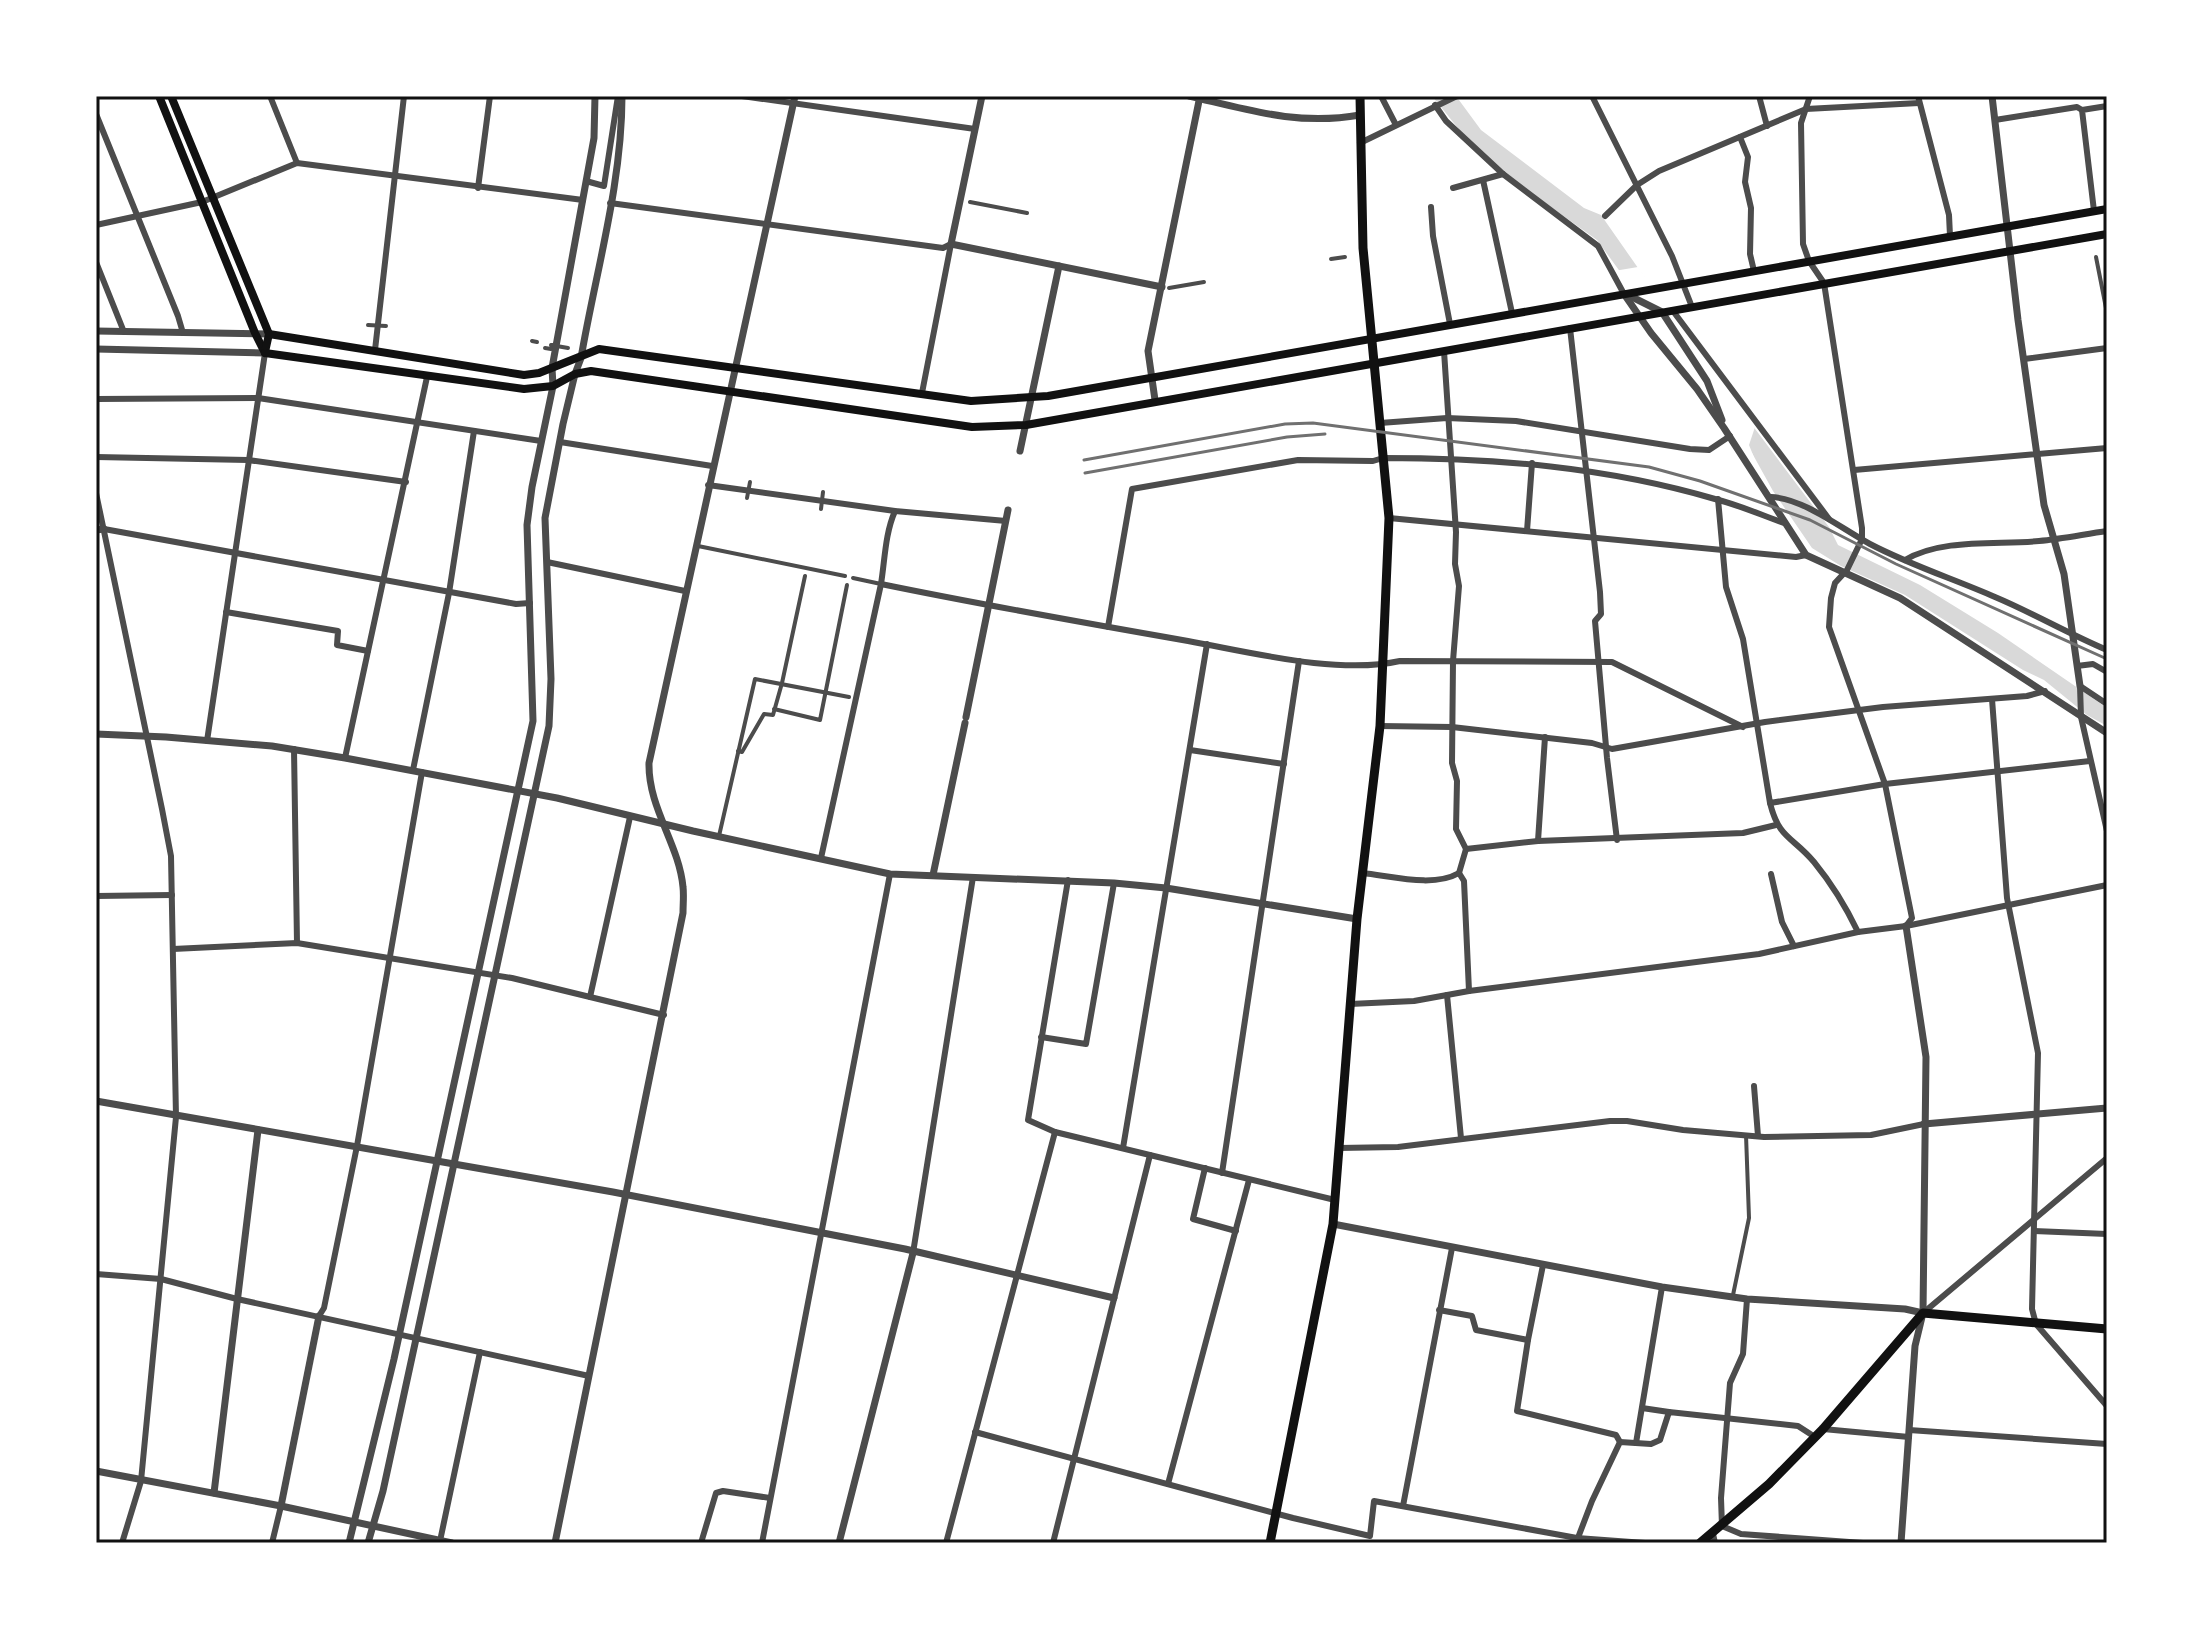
<svg xmlns="http://www.w3.org/2000/svg" width="2203" height="1639" viewBox="0 0 2203 1639" font-family="'Noto Serif',serif">
	<rect width="100%" height="100%" fill="#fff"/>
	<polygon fill="#d9d9d9" points="1432,96 1456,96 1481,130 1584,208 1601,215 1694,348 1829,527 1838,545 1920,585 1998,633 2107,708 2107,726 2087,715 2044,680 2023,670 1905,595 1841,566 1812,548 1773,491 1752,453 1597,240 1530,192 1487,157 1466,138"/>
	<polygon fill="#fff" points="1638,267 1756,424 1749,445 1760,472 1614,271"/>
	<g fill="none" stroke-linecap="round" stroke-linejoin="round">
		<g stroke="#4c4c4c" stroke-width="4">
			<polyline points="970,202 1027,213"/>
			<polyline points="2096,257 2107,313"/>
			<polyline points="1331,259 1345,257"/>
			<polyline points="1169,288 1204,282"/>
			<polyline points="368,325 386,326"/>
			<polyline points="532,341 537,342"/>
			<polyline points="551,345 568,348"/>
			<polyline points="545,348 551,349 552,345"/>
			<polyline points="747,498 750,482"/>
			<polyline points="821,509 823,492"/>
			<polyline points="698,546 845,576"/>
			<polyline points="853,578 881,584"/>
			<polyline points="774,709 820,720 847,585"/>
			<polyline points="738,751 742,752 764,714 773,715 782,683 805,576"/>
			<polyline points="719,836 755,679 849,697"/>
			<polyline points="1733,1295 1749,1218 1746,1135"/>
		</g>
		<g stroke="#4c4c4c" stroke-width="6">
			<polyline points="270,96 297,163"/>
			<polyline points="742,96 975,129"/>
			<polyline points="1381,96 1396,125"/>
			<polyline points="1592,96 1672,256 1692,307"/>
			<polyline points="1759,96 1767,126"/>
			<polyline points="1810,96 1801,123 1803,244 1809,261 1824,283 1862,528 1862,539 1847,570 1835,583 1831,598 1829,627 1885,784 1912,918 1906,926"/>
			<polyline points="1918,96 1949,215 1950,236"/>
			<polyline points="1435,105 1446,121 1503,174 1598,246 1624,294"/>
			<polyline points="96,114 178,316 183,333"/>
			<polyline points="1995,120 2077,107 2082,110"/>
			<polyline points="1740,137 1748,157 1745,182 1751,208 1750,254 1754,271"/>
			<polyline points="1360,143 1457,96"/>
			<polyline points="1483,180 1512,313"/>
			<polyline points="586,181 604,186 618,96"/>
			<polyline points="478,188 490,96"/>
			<polyline points="1453,188 1503,174"/>
			<polyline points="610,203 943,248 951,244 922,393"/>
			<polyline points="1431,207 1433,236 1450,324"/>
			<polyline points="2094,211 2082,110 2107,106"/>
			<polyline points="1605,216 1637,185 1659,171 1806,109 1919,103"/>
			<polyline points="96,225 202,202 297,163 583,200"/>
			<polyline points="96,262 124,332"/>
			<polyline points="1673,311 1829,519"/>
			<polyline points="1570,328 1600,592 1601,614 1595,621 1607,758 1617,840"/>
			<polyline points="375,350 404,96"/>
			<polyline points="1444,351 1456,532 1455,564 1459,586 1453,661 1452,763 1457,781 1456,829 1466,849"/>
			<polyline points="2024,359 2107,348"/>
			<polyline points="96,399 258,398 541,441"/>
			<polyline points="1380,423 1447,418 1516,421 1690,449 1709,450 1730,436"/>
			<polyline points="560,442 712,466"/>
			<polyline points="96,457 248,460 406,482"/>
			<polyline points="1854,470 2107,448"/>
			<polyline points="708,485 895,511 1006,521"/>
			<polyline points="96,493 162,809 171,856 176,1117 141,1481 122,1543"/>
			<path d="M 1771,497 C 1803,498 1842,529 1870,544 C 1910,565 1954,579 1995,597 C 2033,613 2069,634 2107,650"/>
			<polyline points="1718,499 1726,587 1743,639 1770,803 1885,784 2090,761"/>
			<polyline points="1389,518 1796,557 1806,555"/>
			<polyline points="104,529 516,604 530,603"/>
			<polyline points="1527,531 1532,463"/>
			<path d="M 1905,560 C 1942,538 1997,545 2039,541 C 2062,539 2085,534 2107,531"/>
			<polyline points="547,562 685,591"/>
			<path d="M 881,584 C 983,605 1085,623 1188,641 C 1250,652 1338,675 1400,661 L 1612,662 L 1743,727"/>
			<polyline points="226,612 338,631 337,645 368,651"/>
			<path d="M 1108,627 L 1132,489 L 1298,460 L 1373,461 L 1383,458 C 1496,458 1606,467 1715,499 C 1739,505 1761,515 1784,523"/>
			<polyline points="2077,666 2093,664 2107,672"/>
			<polyline points="2080,686 2081,717 2107,831"/>
			<polyline points="2080,686 2107,704"/>
			<polyline points="1992,699 2007,898 2038,1053 2032,1309 2036,1324 2107,1406"/>
			<polyline points="1380,726 1452,727 1592,743 1612,749 1765,722 1883,707 2027,696 2045,691"/>
			<polyline points="207,741 265,353"/>
			<polyline points="294,749 297,943"/>
			<polyline points="1190,750 1284,764"/>
			<polyline points="345,758 427,377"/>
			<polyline points="413,770 449,593 474,431"/>
			<path d="M 1770,803 C 1779,839 1792,836 1814,862 C 1832,884 1846,907 1858,932 L 1906,926 L 2107,885"/>
			<polyline points="1538,841 1545,737"/>
			<polyline points="1466,849 1538,841 1743,833 1776,825"/>
			<path d="M 821,858 L 881,584 C 885,559 885,534 895,511"/>
			<path d="M 1362,873 C 1392,876 1433,888 1459,873"/>
			<polyline points="1459,873 1464,881 1469,991"/>
			<polyline points="1459,873 1466,849"/>
			<polyline points="1771,874 1782,922 1794,946"/>
			<polyline points="1068,880 1028,1120 1055,1132 1335,1200"/>
			<polyline points="96,896 172,895"/>
			<polyline points="173,949 297,943 512,978 664,1015"/>
			<polyline points="1447,995 1461,1138"/>
			<polyline points="590,997 630,817"/>
			<polyline points="1350,1004 1414,1001 1469,991 1759,954 1858,932"/>
			<polyline points="1041,1037 1086,1044 1114,883"/>
			<polyline points="1754,1086 1758,1136"/>
			<polyline points="1123,1148 1207,644"/>
			<polyline points="1339,1148 1398,1147 1610,1121 1627,1121 1683,1130 1764,1137 1871,1135 1924,1124"/>
			<polyline points="1205,1168 1193,1219 1236,1231"/>
			<polyline points="1222,1173 1299,661"/>
			<polyline points="2034,1231 2107,1234"/>
			<polyline points="913,1253 973,877"/>
			<polyline points="96,1274 161,1279 237,1299 589,1376"/>
			<polyline points="1747,1299 1743,1354 1730,1383 1721,1498 1722,1526 1741,1534 1863,1543"/>
			<polyline points="1439,1310 1472,1316 1476,1330 1528,1340 1543,1265"/>
			<polyline points="1923,1313 2107,1158"/>
			<polyline points="319,1316 324,1308 357,1146 422,772"/>
			<polyline points="1528,1340 1517,1411 1616,1435 1620,1442"/>
			<polyline points="1642,1408 1669,1412"/>
			<polyline points="1823,1429 1909,1437"/>
			<polyline points="1909,1430 2107,1444"/>
			<polyline points="975,1432 1293,1518 1370,1536 1374,1501 1577,1538 1645,1543"/>
			<polyline points="1636,1443 1662,1287"/>
			<polyline points="1168,1484 1249,1180"/>
			<polyline points="1403,1506 1452,1248"/>
			<polyline points="1713,1534 1715,1543"/>
			<polyline points="440,1541 480,1352"/>
			<polyline points="272,1543 281,1506"/>
			<polyline points="701,1543 716,1493 723,1491 770,1498"/>
			<polyline points="762,1543 890,874"/>
			<polyline points="946,1543 1055,1132"/>
			<polyline points="1053,1543 1150,1155"/>
			<polyline points="1576,1543 1592,1501 1620,1442 1651,1444 1660,1440 1669,1412 1798,1426 1815,1437"/>
		</g>
		<g stroke="#4c4c4c" stroke-width="7">
			<polyline points="982,96 951,244 1162,287"/>
			<path d="M 1189,96 C 1249,110 1298,126 1360,115"/>
			<polyline points="1992,96 2018,320 2044,505 2064,574 2080,686"/>
			<polyline points="1624,294 1651,333 1697,389 1724,428 1806,555 1900,598 2107,733"/>
			<polyline points="1626,294 1662,312 1707,381 1722,420"/>
			<polyline points="96,331 269,334"/>
			<polyline points="96,349 265,353"/>
			<polyline points="1155,400 1148,351 1200,96"/>
			<polyline points="1020,451 1059,266"/>
			<polyline points="96,530 104,529"/>
			<polyline points="966,717 1008,510"/>
			<polyline points="96,734 166,737 272,746 345,758 557,798 693,831 890,874 1114,883 1166,888 1357,919"/>
			<polyline points="933,875 965,723"/>
			<polyline points="96,1101 613,1192 905,1249 1114,1298"/>
			<polyline points="1924,1124 2107,1108"/>
			<polyline points="1333,1224 1662,1287 1747,1299 1905,1309 1923,1313"/>
			<polyline points="96,1471 281,1506 452,1543"/>
			<polyline points="214,1493 258,1130"/>
			<polyline points="281,1506 319,1316"/>
			<polyline points="349,1543 394,1359 533,721 527,525 532,487 553,386 552,368 594,138 595,96"/>
			<path d="M 368,1543 L 383,1491 L 549,726 L 551,679 L 545,518 L 563,424 L 575,374 L 581,358 C 596,271 622,184 622,96"/>
			<path d="M 555,1543 L 683,913 C 683,904 684,895 683,887 C 679,844 648,808 649,763 L 795,96"/>
			<polyline points="839,1543 913,1253"/>
			<polyline points="1901,1543 1915,1346 1923,1313 1926,1057 1906,926"/>
		</g>
		<g stroke="#111" stroke-width="8">
			<polyline points="159,96 255,333 265,353"/>
			<polyline points="171,96 269,334 265,352"/>
			<polyline points="269,334 524,375 539,373 599,349 971,401 1048,396 2107,209"/>
			<polyline points="265,353 524,389 553,386 575,374 591,371 972,427 1026,425 2107,234"/>
		</g>
		<polyline stroke="#111" stroke-width="9" points="1700,1543 1769,1484 1823,1429 1923,1313 2107,1329"/>
		<polyline stroke="#111" stroke-width="9" points="1270,1543 1333,1224 1357,919 1380,726 1389,518 1363,248 1360,96"/>
		<g stroke="#707070" stroke-width="3">
			<polyline points="1084,460 1285,424 1313,423 1649,467 1700,481 1810,520 1896,564 2107,659"/>
			<polyline points="1085,473 1287,437 1325,434"/>
		</g>
	</g>
	<rect width="2203" height="1639" fill="none" stroke="#ffffff" stroke-width="196"/>
	<rect x="98" y="98" width="2007" height="1443" fill="none" stroke="#111" stroke-width="3"/>
</svg>
